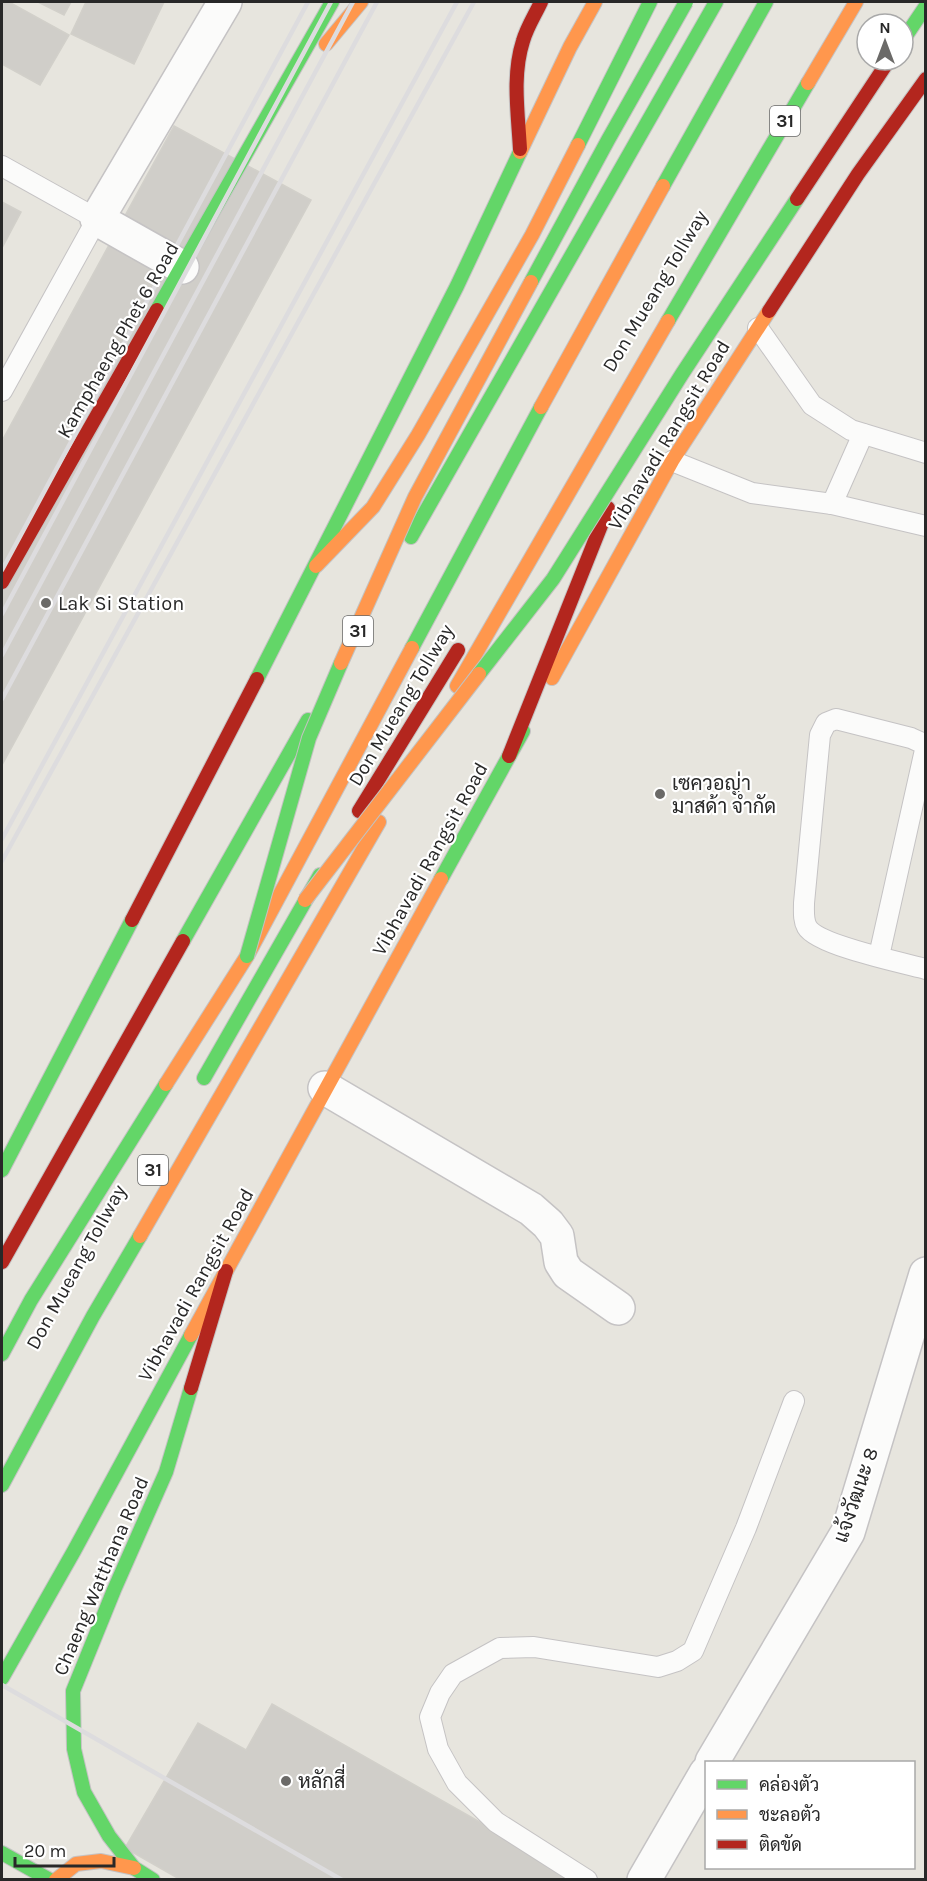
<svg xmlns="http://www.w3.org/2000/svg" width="927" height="1881" viewBox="0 0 927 1881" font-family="Karla,Sarabun,sans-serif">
	<rect width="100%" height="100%" fill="#e7e5de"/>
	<g fill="#d0cec9" stroke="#d2d0ca" stroke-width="1.5">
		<polygon points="2,2 9,2 69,35 40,85 2,64"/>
		<polygon points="38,2 71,2 64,15"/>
		<polygon points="86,2 164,2 134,64 71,34"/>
		<polygon points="174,126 311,200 2,765 2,441"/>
		<polygon points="2,202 21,212 2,248"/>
		<polygon points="272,1704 566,1871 561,1880 181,1880 125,1848 198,1723 246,1750"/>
	</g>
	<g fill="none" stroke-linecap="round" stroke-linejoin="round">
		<g stroke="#c5c3c4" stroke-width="22">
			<g id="lane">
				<polyline points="2,166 97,219 2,391"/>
				<polyline points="758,328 812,405 851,430 926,453"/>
				<polyline points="672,461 752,493 832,504 926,526"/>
				<polyline points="832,504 863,434"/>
				<path d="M 879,956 L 925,750 L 924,744 L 911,738 L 836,719 L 826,723 L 820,735 L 804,903 C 804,911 803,920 807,927 C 817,945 903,963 926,969"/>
				<polyline points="587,1880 496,1822 457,1783 438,1749 430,1717 440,1693 453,1674 500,1648 534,1647 658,1667 677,1661 693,1651 746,1528 794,1401"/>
			</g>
		</g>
		<g stroke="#c5c3c4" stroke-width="36">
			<g id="street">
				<polyline points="182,267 97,219 225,2"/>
				<polyline points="325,1088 531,1209 548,1224 557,1236 561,1262 568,1273 618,1308"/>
				<polyline points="712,1762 848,1532 926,1274"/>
				<polyline points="644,1880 706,1773"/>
			</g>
		</g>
		<g stroke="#c5c3c4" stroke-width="16">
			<g id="fast">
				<polyline points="903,40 926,6"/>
				<polyline points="578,145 650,2"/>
				<polyline points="663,186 766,2"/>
				<polyline points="157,310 332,2"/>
				<polyline points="668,321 808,83"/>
				<polyline points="411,537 716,2"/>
				<polyline points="412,648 541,407"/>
				<polyline points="257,679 457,286 520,152"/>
				<polyline points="441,879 523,731"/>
				<polyline points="183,941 308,720"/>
				<polyline points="204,1078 320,875"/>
				<polyline points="2,1170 132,920"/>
				<polyline points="2,1354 31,1300 166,1084"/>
				<polyline points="2,1485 93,1316 140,1236"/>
				<polyline points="2,1678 74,1551 191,1335"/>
				<polyline points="2,1853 50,1880"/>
				<polyline points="153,1880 134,1868 109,1836 84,1792 74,1749 73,1691 114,1590 166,1472 191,1388"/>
			</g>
		</g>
		<g stroke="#c5c3c4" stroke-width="16">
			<g id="slow">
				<polyline points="326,44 361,2"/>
				<polyline points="808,83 856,2"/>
				<polyline points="520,152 570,47 595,2"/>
				<polyline points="541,407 663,186"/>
				<polyline points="316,566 373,507 418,435 532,235 578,145"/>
				<polyline points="552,678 672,461 769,311"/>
				<polyline points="457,686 668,321"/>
				<polyline points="166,1084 247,956 412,648"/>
				<polyline points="140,1236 379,822"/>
				<polyline points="191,1335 441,879"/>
				<polyline points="56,1880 76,1864 101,1861 134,1868"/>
			</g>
		</g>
		<g stroke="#c5c3c4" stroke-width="16">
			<g id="jam">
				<path d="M 520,149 C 518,113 512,75 523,41 C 527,27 535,15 541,2"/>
				<polyline points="769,311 858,174 926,79"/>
				<polyline points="2,582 157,310"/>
				<polyline points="509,756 608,508"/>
				<polyline points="359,811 458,650"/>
				<polyline points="132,920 257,679"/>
				<polyline points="2,1262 183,941"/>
				<polyline points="191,1388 226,1271"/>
			</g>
		</g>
		<use href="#lane" stroke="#fbfbfa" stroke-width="20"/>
		<use href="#street" stroke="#fbfbfa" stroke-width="33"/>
		<use href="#fast" stroke="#63d668" stroke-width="14"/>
		<use href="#slow" stroke="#ff974d" stroke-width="14"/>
		<use href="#jam" stroke="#b3261e" stroke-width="14"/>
		<g stroke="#dddcde" stroke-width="4.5">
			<polyline points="2,570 308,2"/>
			<polyline points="2,614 331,2"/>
			<polyline points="2,655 353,2"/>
			<polyline points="2,699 377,2"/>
			<polyline points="2,839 457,2"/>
			<polyline points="2,861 474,2"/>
			<polyline points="2,1685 342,1880"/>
		</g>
		<g stroke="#c3c2c0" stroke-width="16" stroke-linecap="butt">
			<g id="fast-bridge">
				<polyline points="531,282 608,140 686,2"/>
				<polyline points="479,674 553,579 682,374 797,199"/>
				<polyline points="247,956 309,738 341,663"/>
			</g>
		</g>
		<g stroke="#c3c2c0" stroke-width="16" stroke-linecap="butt">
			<g id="slow-bridge">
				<polyline points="341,663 415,497 531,282"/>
				<polyline points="305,900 479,674"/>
			</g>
		</g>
		<g stroke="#c3c2c0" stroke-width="16" stroke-linecap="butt">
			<polyline id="jam-bridge" points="797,199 889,60"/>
		</g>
		<use href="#fast-bridge" stroke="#63d668" stroke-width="14"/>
		<use href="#slow-bridge" stroke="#ff974d" stroke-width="14"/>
		<use href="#jam-bridge" stroke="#b3261e" stroke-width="14"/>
	</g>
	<g fill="#6b6a68" stroke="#fff" stroke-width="2">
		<circle cx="46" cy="603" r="6"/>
		<circle cx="660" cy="794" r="6"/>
		<circle cx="286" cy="1781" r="6"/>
	</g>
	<g text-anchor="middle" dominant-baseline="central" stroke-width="4.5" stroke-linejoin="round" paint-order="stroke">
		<g fill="#fff" stroke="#686868" stroke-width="1.5">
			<rect x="770" y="106" width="30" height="30" rx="4.5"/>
			<rect x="343" y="616" width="30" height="30" rx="4.5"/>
			<rect x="138" y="1155" width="30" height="30" rx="4.5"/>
		</g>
		<g font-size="18" font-weight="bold" fill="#282828">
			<text x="785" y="121">31</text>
			<text x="358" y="631">31</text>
			<text x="153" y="1170">31</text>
		</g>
		<g font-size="20" fill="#282828" stroke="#fff">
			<text transform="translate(655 291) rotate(-59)">Don Mueang Tollway</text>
			<text transform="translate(118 340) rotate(-60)">Kamphaeng Phet 6 Road</text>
			<text transform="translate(669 435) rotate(-59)">Vibhavadi Rangsit Road</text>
			<text transform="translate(401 705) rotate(-59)">Don Mueang Tollway</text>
			<text transform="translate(430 859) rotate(-61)">Vibhavadi Rangsit Road</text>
			<text transform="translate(76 1267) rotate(-61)">Don Mueang Tollway</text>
			<text transform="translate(196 1285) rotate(-61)">Vibhavadi Rangsit Road</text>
			<text transform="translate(856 1495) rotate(-71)">แจ้งวัฒนะ 8</text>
			<text transform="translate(101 1576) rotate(-67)">Chaeng Watthana Road</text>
		</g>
		<g font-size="20" fill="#282828" stroke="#fff" text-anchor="start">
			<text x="58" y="603">Lak Si Station</text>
			<text x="672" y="783">เซควอญ่า<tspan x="672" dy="23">มาสด้า จำกัด</tspan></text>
			<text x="298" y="1781">หลักสี่</text>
		</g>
	</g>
	<rect width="927" height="1881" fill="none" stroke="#282828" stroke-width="6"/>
	<rect x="705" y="1761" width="210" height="108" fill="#ffffff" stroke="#a9a9a9" stroke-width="1.5"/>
	<rect x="717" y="1780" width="30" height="9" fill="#63d668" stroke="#a9a9a9" stroke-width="1.5"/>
	<text x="759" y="1791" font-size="18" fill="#282828">คล่องตัว</text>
	<rect x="717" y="1810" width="30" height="9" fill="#ff974d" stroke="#a9a9a9" stroke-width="1.5"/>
	<text x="759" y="1821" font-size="18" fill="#282828">ชะลอตัว</text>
	<rect x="717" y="1840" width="30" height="9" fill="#b3261e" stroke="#a9a9a9" stroke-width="1.5"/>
	<text x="759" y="1851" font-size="18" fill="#282828">ติดขัด</text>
	<g transform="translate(885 42)"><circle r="28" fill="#ffffff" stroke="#a9a9a9" stroke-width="1.5"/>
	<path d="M0-4.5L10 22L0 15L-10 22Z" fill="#6b6a68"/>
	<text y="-9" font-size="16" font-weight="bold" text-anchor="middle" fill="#282828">N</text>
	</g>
	<path d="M15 1857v9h99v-9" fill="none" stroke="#282828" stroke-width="3"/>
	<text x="24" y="1857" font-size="18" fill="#282828" stroke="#ffffff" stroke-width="4.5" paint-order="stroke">20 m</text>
</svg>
